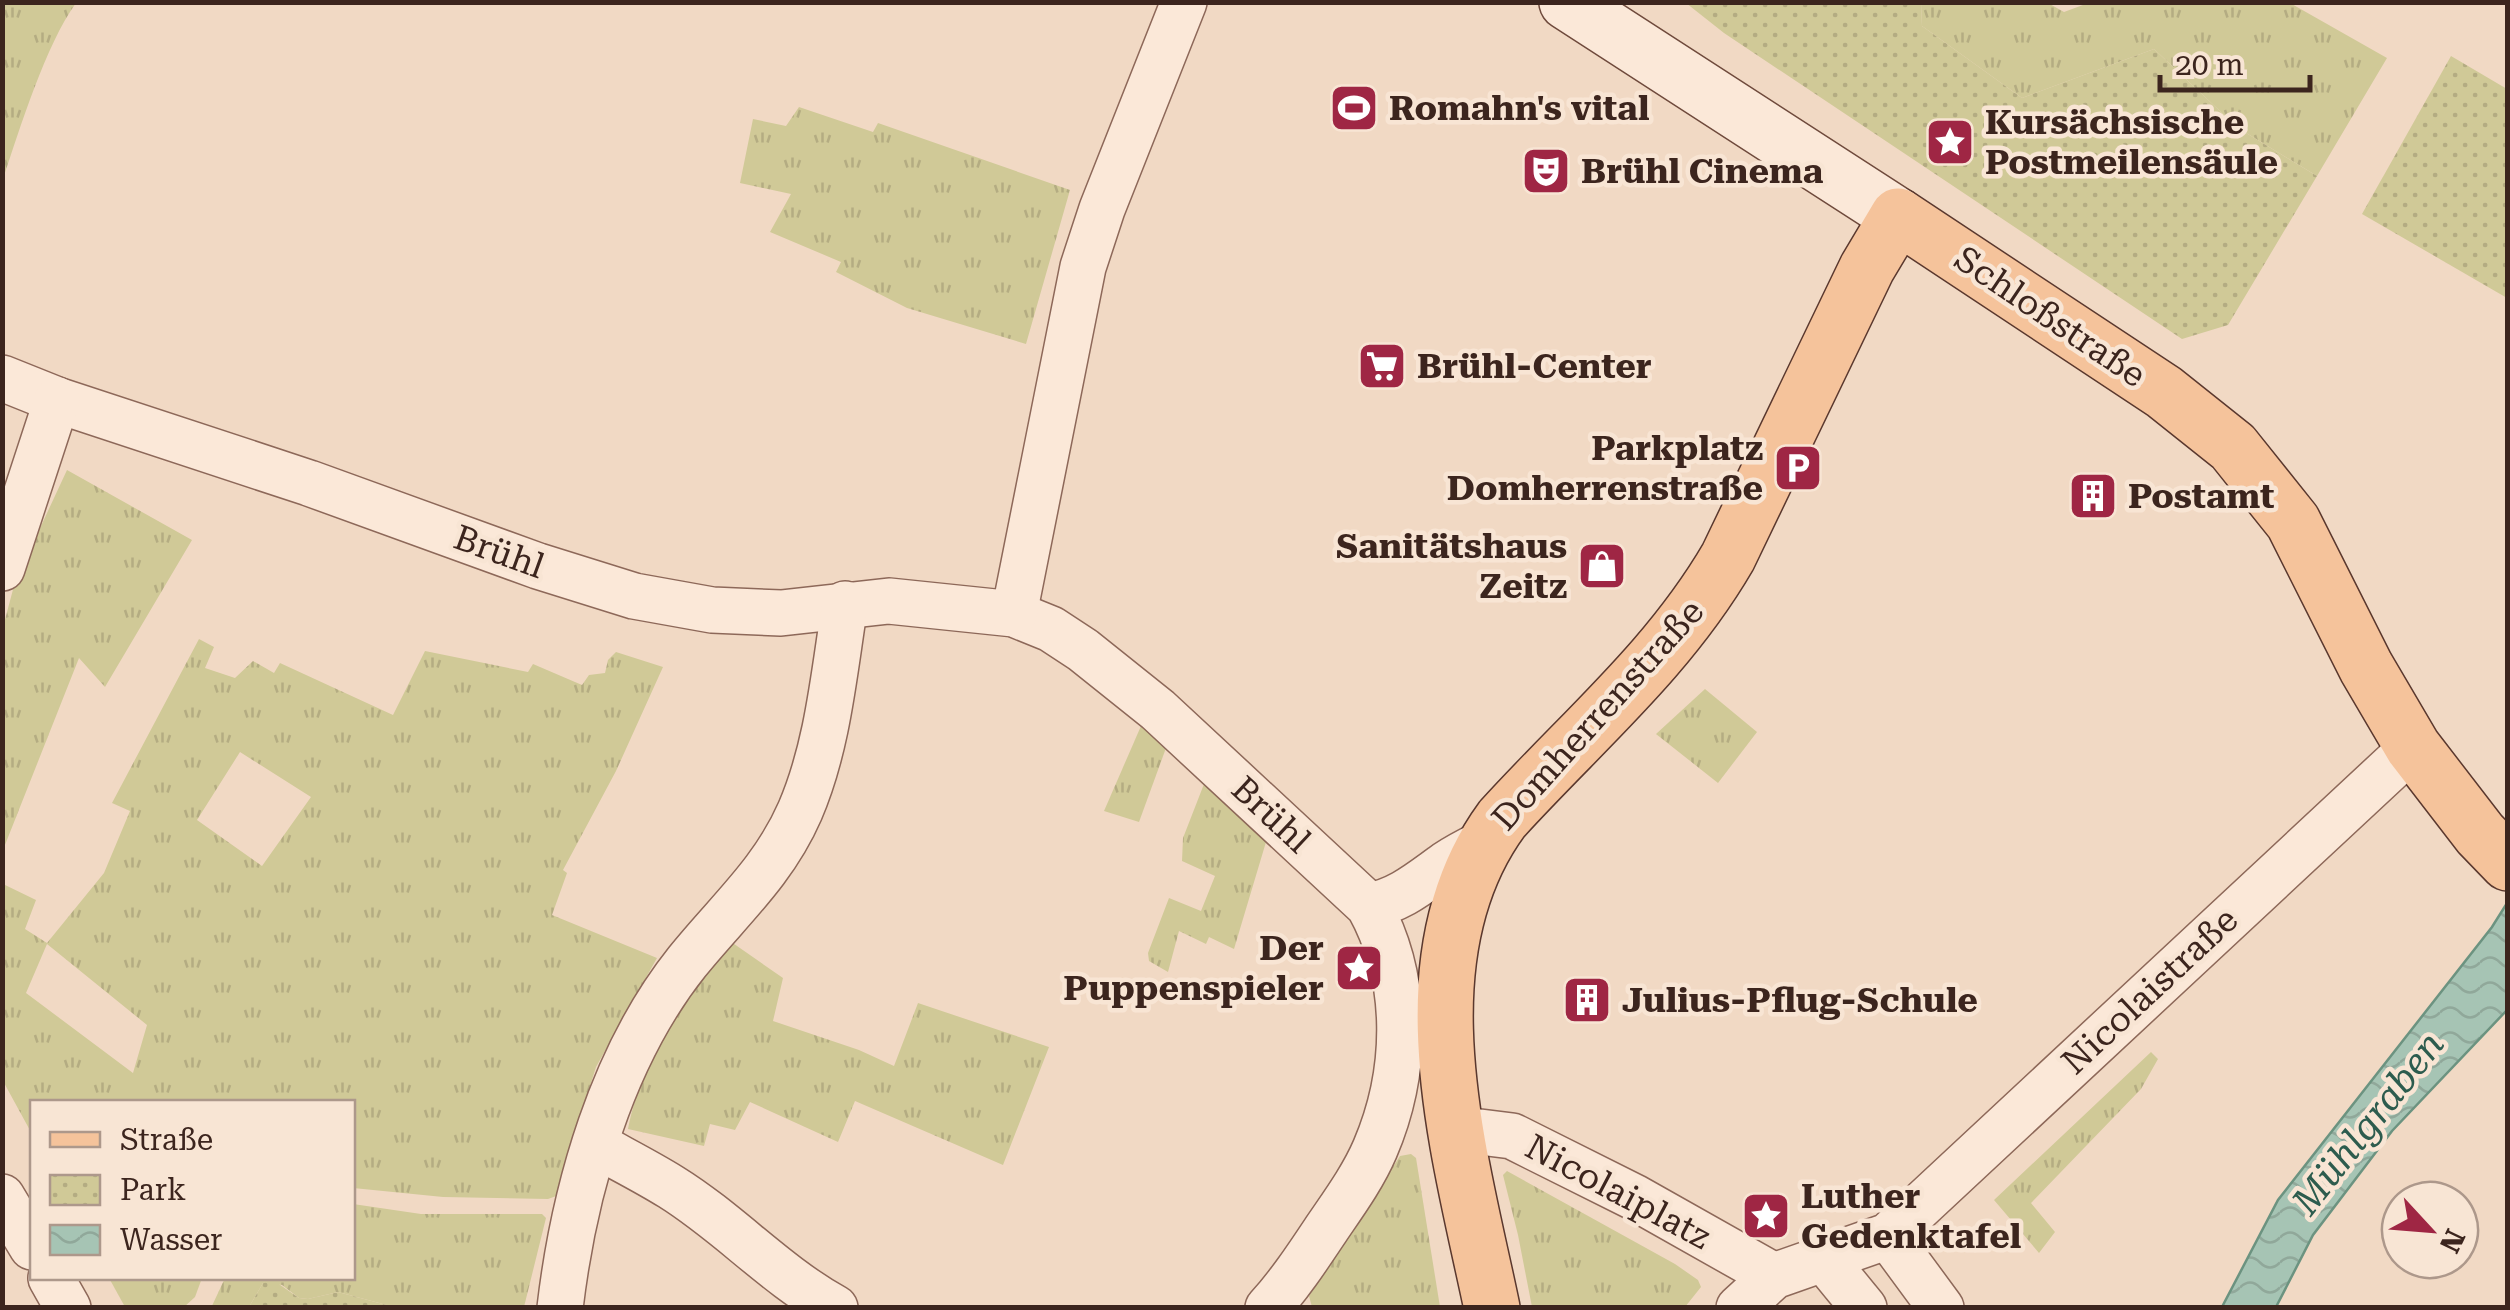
<svg xmlns="http://www.w3.org/2000/svg" width="2510" height="1310" viewBox="0 0 2510 1310" font-family="'Roboto Serif',serif">
	<defs>
		<pattern id="grass-tufts" width="24" height="20" patternUnits="userSpaceOnUse" patternTransform="scale(2.5)"><rect width="24" height="20" fill="#d0c997"/><path d="M3 7l-1-3M5 7V3M7 7l1-3M15 17l-1-3M17 17v-4M19 17l1-3" fill="none" stroke="#b4ac82"/></pattern>
		<pattern id="park-dots" width="8" height="8" patternUnits="userSpaceOnUse" patternTransform="scale(2.5)"><rect width="8" height="8" fill="#d0c997"/><path d="M2 2h.1M6 6h.1" fill="none" stroke="#b4ac82" stroke-width="1.8" stroke-linecap="round"/></pattern>
		<pattern id="water-waves" width="16" height="10" patternUnits="userSpaceOnUse" patternTransform="scale(2.5)"><rect width="16" height="10" fill="#a6c4b4"/><path d="M0 5q4-4 8 0t8 0" fill="none" stroke="#90a89a"/></pattern>
	</defs>
	<rect width="100%" height="100%" fill="#f1d9c4"/>
	<g fill="url(#grass-tufts)" fill-rule="evenodd">
		<path d="M 3,2 L 76,3 C 46,44 20,128 3,179 Z"/>
		<polygon points="2091,2 2290,3 2387,58 2317,176 2238,128 2154,49 2022,98 1922,26 1921,3 2048,3 2064,12"/>
		<polygon points="799,107 873,132 878,123 1070,190 1026,344 907,308 836,272 841,262 770,232 791,194 740,183 753,119 786,126"/>
		<polygon points="67,470 192,540 105,687 79,658 3,850 3,627 15,582"/>
		<path d="M 199,639 L 214,647 L 205,668 L 235,678 L 253,661 L 274,673 L 280,663 L 393,715 L 425,651 L 528,672 L 533,664 L 582,685 L 589,675 L 605,673 L 608,660 L 616,652 L 663,667 L 616,771 L 563,870 L 567,873 L 552,915 L 657,958 L 596,1067 L 566,1163 L 559,1195 L 548,1199 L 443,1197 L 353,1188 L 352,1102 L 32,1102 L 32,1134 L 3,1081 L 3,884 L 36,900 L 25,929 L 47,943 L 104,873 L 130,811 L 112,803 ZM 240,752 L 311,797 L 262,866 L 197,820 ZM 47,944 L 147,1025 L 133,1073 L 26,993 Z"/>
		<polygon points="1705,689 1757,732 1718,783 1656,734"/>
		<polygon points="1141,726 1157,736 1166,748 1139,822 1104,811"/>
		<polygon points="1204,784 1266,842 1234,949 1209,937 1206,944 1179,931 1168,972 1149,961 1148,953 1169,898 1201,911 1215,876 1182,861 1183,838"/>
		<path d="M 727,939 L 783,978 L 773,1021 L 859,1050 L 894,1066 L 918,1003 L 1049,1047 L 1003,1165 L 855,1101 L 838,1142 L 750,1102 L 735,1130 L 710,1124 L 704,1146 L 628,1129 C 642,1056 687,1000 727,939 Z"/>
		<polygon points="2151,1052 2158,1059 2141,1089 2031,1203 2055,1232 2039,1253 1994,1200"/>
		<polygon points="1411,1154 1416,1158 1440,1307 1312,1307 1309,1296 1400,1156"/>
		<polygon points="1507,1171 1675,1264 1698,1280 1701,1287 1685,1307 1532,1307 1518,1235 1503,1175"/>
		<polygon points="353,1204 421,1214 542,1214 546,1218 524,1307 394,1307 338,1292 308,1299 299,1298 282,1285 263,1283 249,1307 211,1308 225,1278 352,1278"/>
		<polygon points="109,1278 202,1278 195,1297 183,1308 125,1307"/>
	</g>
	<g fill="url(#park-dots)">
		<polygon points="1686,3 1921,3 1922,26 2022,98 2154,49 2238,128 2317,176 2228,325 2182,339 1724,33"/>
		<polygon points="2451,56 2507,89 2507,298 2362,214"/>
		<polygon points="273,1280 299,1298 308,1299 338,1292 394,1307 249,1307 263,1283"/>
	</g>
	<polygon fill="url(#water-waves)" stroke="#6c9380" stroke-width="2.5" points="2507,903 2507,1010 2392,1131 2313,1235 2276,1307 2222,1307 2278,1200 2492,927"/>
	<g fill="none" stroke-linecap="round" stroke-linejoin="round">
		<g stroke="#8d6859" stroke-width="48">
			<g id="street">
				<path d="M 2,378 L 57,400 L 309,483 L 538,566 L 634,596 L 712,610 L 781,613 L 889,601 L 1014,614 L 1051,629 L 1083,650 L 1158,710 L 1369,906 C 1410,980 1408,1072 1375,1149 C 1363,1177 1344,1203 1327,1228 C 1309,1255 1290,1284 1268,1308"/>
				<polyline points="2,568 57,400"/>
				<polyline points="1014,614 1083,267 1102,209 1184,2"/>
				<path d="M 1369,906 C 1399,900 1417,885 1442,867 C 1455,857 1471,850 1485,842"/>
				<polyline points="1454,1135 1480,1132 1512,1136 1634,1197 1774,1276"/>
				<path d="M 596,1145 C 621,1159 647,1172 671,1187 C 729,1223 775,1275 835,1308"/>
				<polyline points="2,1197 32,1247"/>
				<polyline points="1888,1236 1941,1308"/>
				<polyline points="1824,1259 1864,1308"/>
				<polyline points="51,1278 68,1308"/>
				<path d="M 560,1308 C 574,1189 612,1056 687,962 C 728,911 773,873 800,811 C 828,746 834,673 845,604"/>
				<polyline points="1739,1308 1774,1276 1888,1236 2413,747"/>
			</g>
		</g>
		<g stroke="#6f4a3c" stroke-width="58">
			<polyline id="secondary" points="1567,2 1898,216"/>
		</g>
		<g stroke="#5a382e" stroke-width="58">
			<path id="primary" d="M 1492,1308 C 1460,1154 1400,958 1502,819 C 1581,732 1668,660 1728,557 L 1867,268 L 1898,216 L 2164,392 L 2233,447 L 2293,522 L 2366,667 L 2413,747 L 2480,834 L 2508,863"/>
		</g>
		<use href="#street" stroke="#fbe8d8" stroke-width="45"/>
		<use href="#secondary" stroke="#fbe8d8" stroke-width="55"/>
		<use href="#primary" stroke="#f5c39b" stroke-width="55"/>
	</g>
	<defs>
		<g id="stadium-square" transform="scale(2.5)"><rect x="-9" y="-9" width="18" height="18" rx="4" fill="#9f2644" stroke="#f8e5d4"/><path d="M0-5a6.5 5 0 1 0 0 10a6.5 5 0 1 0 0-10ZM-3.5-1.8h7v3.6h-7Z" fill="#fff"/></g>
		<g id="sight-square" transform="scale(2.5)"><rect x="-9" y="-9" width="18" height="18" rx="4" fill="#9f2644" stroke="#f8e5d4"/><path d="M0-6L1.8-2.2L6-1.7L2.9 1.2L3.7 5.4L0 3.3L-3.7 5.4L-2.9 1.2L-6-1.7L-1.8-2.2Z" fill="#fff"/></g>
		<g id="theatre-square" transform="scale(2.5)"><rect x="-9" y="-9" width="18" height="18" rx="4" fill="#9f2644" stroke="#f8e5d4"/><path d="M-5-5.5Q0-4 5-5.5V0Q5 5 0 6Q-5 5-5 0ZM-3.3-2.5H-1v1.5H-3.3ZM1-2.5H3.3v1.5H1ZM-2.8 1Q0 5.5 2.8 1Z" fill="#fff"/></g>
		<g id="supermarket-square" transform="scale(2.5)"><rect x="-9" y="-9" width="18" height="18" rx="4" fill="#9f2644" stroke="#f8e5d4"/><path d="M-6-5.5h2.5l.6 2H6L4.5 2H-2.5L-4.4-4H-6ZM-1.5 3.2a1.3 1.3 0 1 0 .1 0ZM3 3.2a1.3 1.3 0 1 0 .1 0Z" fill="#fff"/></g>
		<g id="parking-square" transform="scale(2.5)"><rect x="-9" y="-9" width="18" height="18" rx="4" fill="#9f2644" stroke="#f8e5d4"/><path d="M-3.5-5.5H1a3.5 3.5 0 0 1 0 7H-1V5.5H-3.5ZM-1-3.4V-.6H.8a1.4 1.4 0 0 0 0-2.8Z" fill="#fff"/></g>
		<g id="building-square" transform="scale(2.5)"><rect x="-9" y="-9" width="18" height="18" rx="4" fill="#9f2644" stroke="#f8e5d4"/><path d="M-4-6H4V6H1V3H-1V6H-4ZM-2.5-4.3h1.7v1.8h-1.7ZM.8-4.3h1.7v1.8H.8ZM-2.5-1h1.7V.8h-1.7ZM.8-1h1.7V.8H.8Z" fill="#fff"/></g>
		<g id="shop-square" transform="scale(2.5)"><rect x="-9" y="-9" width="18" height="18" rx="4" fill="#9f2644" stroke="#f8e5d4"/><path d="M-5-2.5h2.3a2.7 3.5 0 0 1 5.4 0H5L5.5 6h-11ZM-1.5-2.5h3a1.5 2.3 0 0 0-3 0Z" fill="#fff"/></g>
	</defs>
	<g fill-rule="evenodd">
		<use href="#stadium-square" x="1354" y="108"/>
		<use href="#sight-square" x="1950" y="142"/>
		<use href="#theatre-square" x="1546" y="171"/>
		<use href="#supermarket-square" x="1382" y="366"/>
		<use href="#parking-square" x="1798" y="468"/>
		<use href="#building-square" x="2093" y="496"/>
		<use href="#shop-square" x="1602" y="566"/>
		<use href="#sight-square" x="1359" y="968"/>
		<use href="#building-square" x="1587" y="1000"/>
		<use href="#sight-square" x="1766" y="1216"/>
	</g>
	<g text-anchor="middle" dominant-baseline="central" stroke-width="9" stroke-linejoin="round" paint-order="stroke">
		<g font-size="35" font-weight="bold" fill="#3c251e" stroke="#f8e5d4" text-anchor="start">
			<text x="1389" y="108">Romahn's vital</text>
			<text x="1985" y="122">Kursächsische<tspan x="1985" dy="40">Postmeilensäule</tspan></text>
			<text x="1581" y="171">Brühl Cinema</text>
			<text x="1417" y="366">Brühl-Center</text>
			<text x="1763" y="448" text-anchor="end">Parkplatz<tspan x="1763" dy="40">Domherrenstraße</tspan></text>
			<text x="2128" y="496">Postamt</text>
			<text x="1567" y="546" text-anchor="end">Sanitätshaus<tspan x="1567" dy="40">Zeitz</tspan></text>
			<text x="1324" y="948" text-anchor="end">Der<tspan x="1324" dy="40">Puppenspieler</tspan></text>
			<text x="1622" y="1000">Julius-Pflug-Schule</text>
			<text x="1801" y="1196">Luther<tspan x="1801" dy="40">Gedenktafel</tspan></text>
		</g>
		<g font-size="35" fill="#3c251e" stroke="#f8e5d4">
			<text transform="translate(2050 317) rotate(34)">Schloßstraße</text>
			<text transform="translate(499 552) rotate(20)">Brühl</text>
			<text transform="translate(1598 715) rotate(-48)">Domherrenstraße</text>
			<text transform="translate(1271 815) rotate(43)">Brühl</text>
			<text transform="translate(2150 991) rotate(-43)">Nicolaistraße</text>
			<text transform="translate(1618 1192) rotate(28)">Nicolaiplatz</text>
		</g>
		<g font-size="38" font-style="italic" fill="#2d5c4e" stroke="#f8e5d4">
			<text transform="translate(2368 1123) rotate(-52)">Mühlgraben</text>
		</g>
	</g>
	<rect width="2510" height="1310" fill="none" stroke="#3c251e" stroke-width="10"/>
	<rect x="30" y="1100" width="325" height="180" fill="#f8e5d4" stroke="#ad988b" stroke-width="2.5"/>
	<rect x="50" y="1132" width="50" height="15" fill="#f5c39b" stroke="#ad988b" stroke-width="2.5"/>
	<text x="120" y="1150" font-size="30" fill="#3c251e">Straße</text>
	<rect x="50" y="1175" width="50" height="30" fill="url(#park-dots)" stroke="#ad988b" stroke-width="2.5"/>
	<text x="120" y="1200" font-size="30" fill="#3c251e">Park</text>
	<rect x="50" y="1225" width="50" height="30" fill="url(#water-waves)" stroke="#ad988b" stroke-width="2.5"/>
	<text x="120" y="1250" font-size="30" fill="#3c251e">Wasser</text>
	<g transform="translate(2430 1230) rotate(116)"><circle r="48" fill="#f8e5d4" stroke="#ad988b" stroke-width="2.5"/>
	<path d="M0-8L18 38L0 25L-18 38Z" fill="#9f2644"/>
	<text y="-15" font-size="28" font-weight="bold" text-anchor="middle" fill="#3c251e">N</text>
	</g>
	<path d="M2160 75v15h150v-15" fill="none" stroke="#3c251e" stroke-width="5"/>
	<text x="2175" y="75" font-size="30" fill="#3c251e" stroke="#f8e5d4" stroke-width="8" paint-order="stroke">20 m</text>
</svg>
